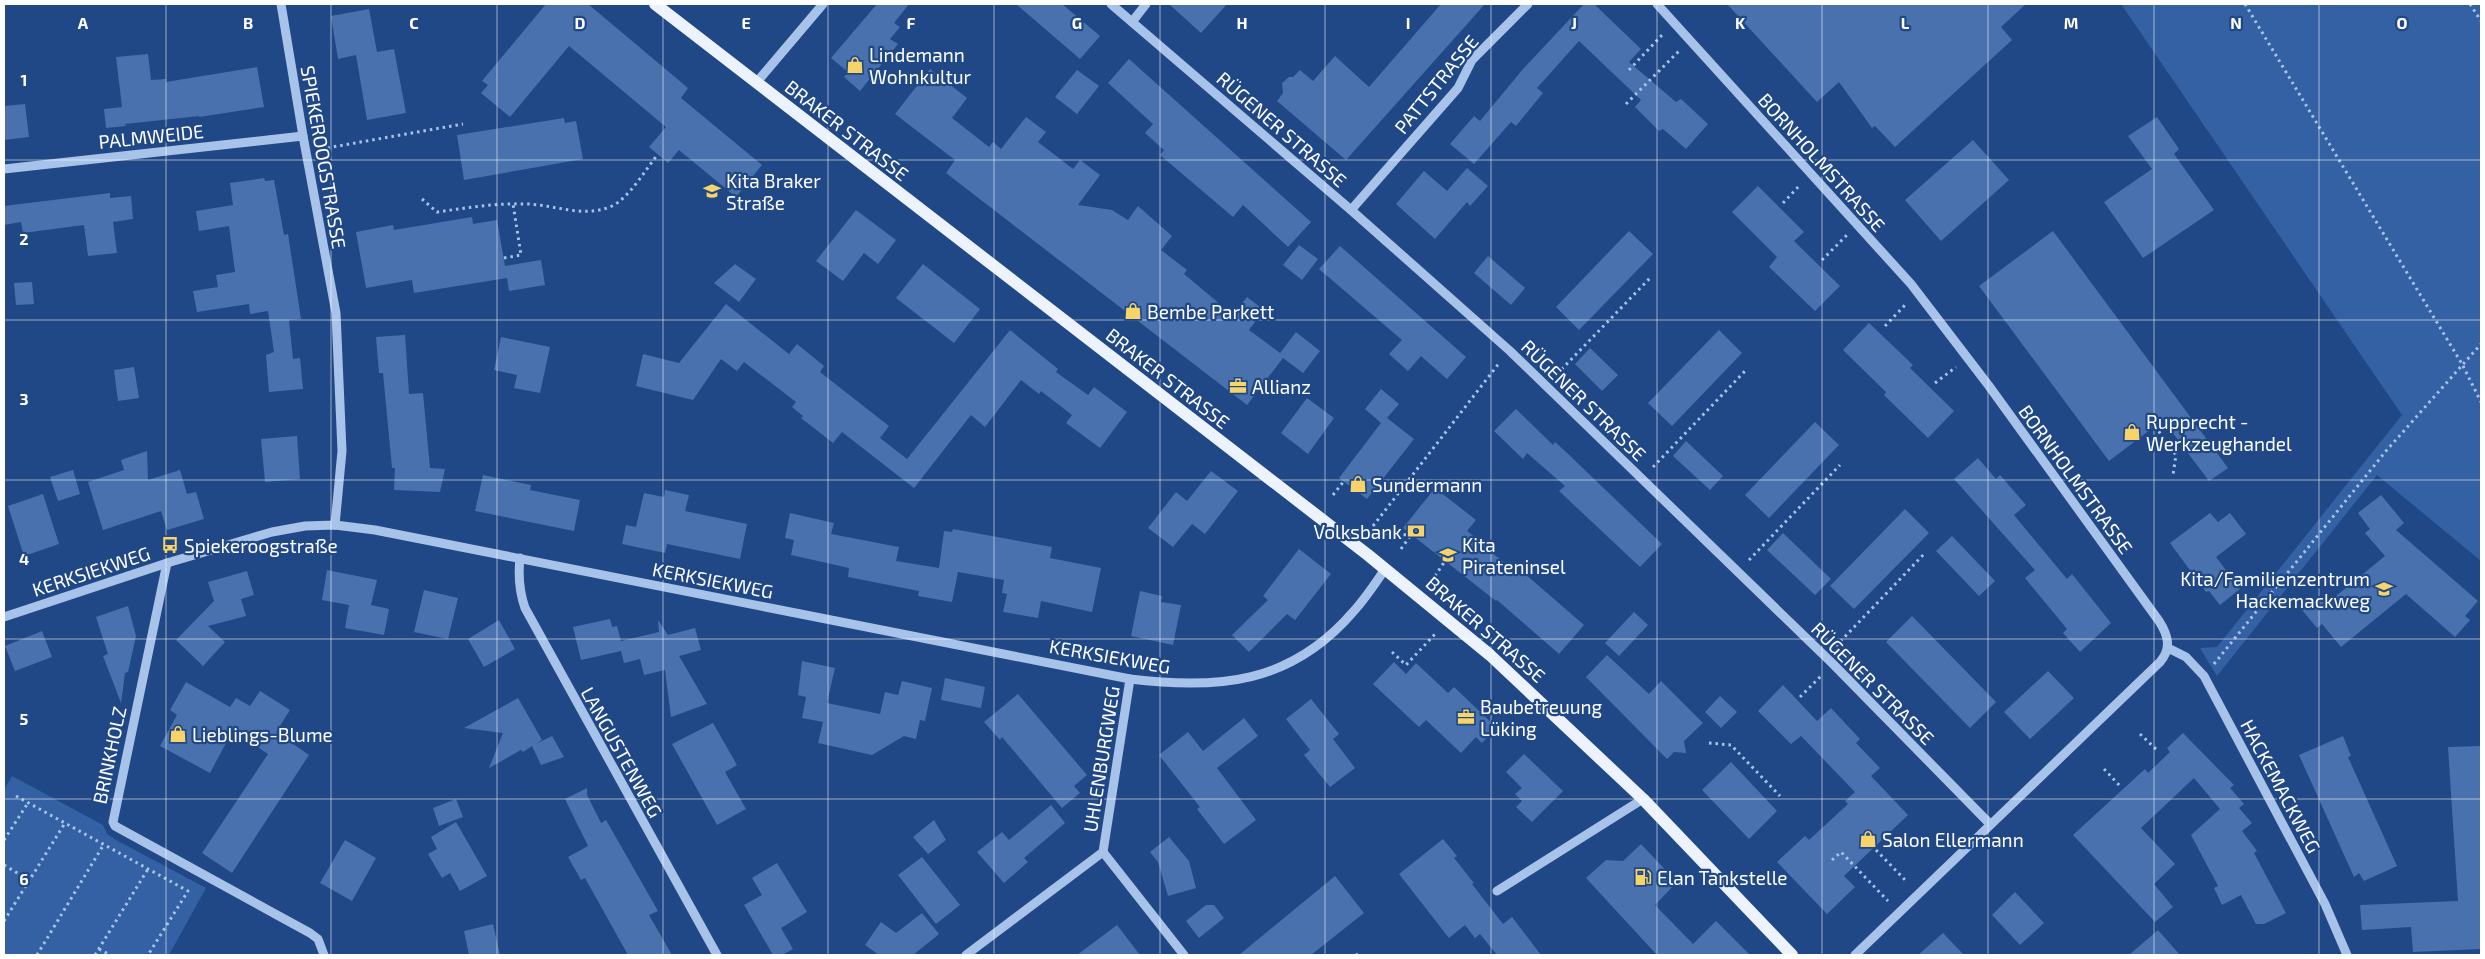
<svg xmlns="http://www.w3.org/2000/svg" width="2485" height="959" viewBox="0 0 2485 959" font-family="'Exo 2',sans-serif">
	<rect width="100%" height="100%" fill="#204886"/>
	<g fill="#3361a3">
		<polygon points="2121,4 2481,4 2481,561 2377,475 2217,676 2200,648 2217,647 2402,415"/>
		<polygon points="12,776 103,825 107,834 118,841 206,888 169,955 4,955 4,790"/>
	</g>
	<g fill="#4871ae">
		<polygon points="546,4 588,4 688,88 681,98 762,165 736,197 679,150 668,163 649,147 666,127 569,46 510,117 481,93 488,85 482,81"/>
		<polygon points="877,4 909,4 894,23 900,27 890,39 898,44 860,91 844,77 848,72 831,58"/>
		<polygon points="1016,4 1062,4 1100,36 1080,59"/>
		<polygon points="1169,4 1227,4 1201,33"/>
		<polygon points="1441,4 1485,4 1346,160 1277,101 1283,93 1282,83 1289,77 1293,77 1300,70 1313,81 1335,56 1369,87"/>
		<polygon points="1584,4 1594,4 1641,49 1629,62 1676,102 1681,99 1708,124 1686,149 1663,129 1659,131 1635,107 1641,100 1579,41 1537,88 1543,93 1516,126 1511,122 1474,164 1450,144 1474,116 1480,121 1523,69"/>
		<polygon points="1727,4 2026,4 2001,27 2012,40 1895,147 1875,126 1872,128 1839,82 1817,102"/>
		<polygon points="369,9 377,52 394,49 406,113 367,120 356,55 338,59 331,16"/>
		<polygon points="148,54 151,80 166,79 166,82 257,67 264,107 199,117 199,116 125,124 126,126 106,128 104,109 122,107 116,57"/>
		<polygon points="1129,59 1311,222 1288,247 1243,205 1233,217 1160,155 1164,150 1145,133 1153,124 1108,83"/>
		<polygon points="930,69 967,98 952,118 989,147 993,142 1001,149 1026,117 1046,132 1038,142 1073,169 1080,160 1100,175 1078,205 1112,210 1128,220 1138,206 1172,236 1161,250 1187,270 1184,274 1233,315 1247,297 1264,310 1249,330 1280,353 1296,332 1320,351 1303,373 1283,358 1247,405 946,173 955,160 895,114"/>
		<polygon points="1077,70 1099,86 1077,114 1055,97"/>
		<polygon points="25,104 29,137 4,140 4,106"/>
		<polygon points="2157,117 2179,149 2174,154 2214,210 2143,258 2104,202 2152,169 2128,136"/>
		<polygon points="564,118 565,123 576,121 583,159 464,180 457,135"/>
		<polygon points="1973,140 2009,180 1941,241 1905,200"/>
		<polygon points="1467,168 1488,186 1470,206 1467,202 1435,239 1396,204 1424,171 1447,191"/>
		<polygon points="264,178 265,181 274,180 284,235 288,234 301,319 289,320 293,359 300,358 303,389 269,392 266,355 274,352 268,311 250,314 249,304 197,312 193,291 218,287 216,275 235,272 229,226 199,231 196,211 233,205 230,183"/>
		<polygon points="1758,186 1804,232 1794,241 1840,286 1815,311 1769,267 1777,257 1732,212"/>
		<polygon points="110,193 110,198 131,196 133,219 113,222 117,253 88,256 84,225 23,233 21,222 4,225 4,206"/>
		<polygon points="856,210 896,240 878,264 864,253 843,281 816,261"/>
		<polygon points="472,217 473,224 497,220 505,266 541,260 545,285 509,291 507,278 414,293 412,280 366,288 356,232 393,225 394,230"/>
		<polygon points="1629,231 1653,254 1579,330 1556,307"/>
		<polygon points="2053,231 2228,468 2209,481 2163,420 2109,461 1979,286"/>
		<polygon points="1299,245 1318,259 1302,280 1283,265"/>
		<polygon points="1340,246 1466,357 1447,379 1421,356 1408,371 1389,354 1402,340 1319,269"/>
		<polygon points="1488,256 1525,288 1511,305 1474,273"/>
		<polygon points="735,264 756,279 739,302 714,283"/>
		<polygon points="923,264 980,309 954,343 896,298"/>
		<polygon points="32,282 34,304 16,305 14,283"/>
		<polygon points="726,304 789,354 797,344 824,366 820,372 889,426 880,438 907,459 1010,330 1058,369 1056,372 1088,395 1094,387 1127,412 1100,448 1066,423 1072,415 1041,391 1039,394 1021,380 985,427 971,415 914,488 842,432 833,443 801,418 803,416 792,407 796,402 744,362 737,371 721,359 693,400 636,386 643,354 679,363"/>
		<polygon points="1869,323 1913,365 1910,368 1954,411 1928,438 1884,395 1886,392 1843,350"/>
		<polygon points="1719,330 1742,353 1672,426 1648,403"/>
		<polygon points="405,335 409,394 423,393 430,468 445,469 440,492 394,490 395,468 392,468 383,373 379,373 376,337"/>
		<polygon points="501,337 550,347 540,393 514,388 517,375 494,370"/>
		<polygon points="1590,348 1618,375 1602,391 1575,364"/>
		<polygon points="134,367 139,398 118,401 114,370"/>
		<polygon points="1381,389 1399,404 1387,418 1414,439 1367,499 1339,478 1381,423 1365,409"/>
		<polygon points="1307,398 1334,418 1308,454 1281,433"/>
		<polygon points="1516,409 1553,445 1555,442 1565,451 1662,544 1640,567 1559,491 1565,486 1527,453 1523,459 1494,431"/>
		<polygon points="1815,422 1839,445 1769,518 1745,495"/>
		<polygon points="297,436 300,479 265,482 261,439"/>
		<polygon points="1686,441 1723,476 1710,490 1673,456"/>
		<polygon points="147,451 148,480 180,470 187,494 196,492 204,519 167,530 161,511 103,530 88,482 124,470 121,460"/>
		<polygon points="1978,458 1996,479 2000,475 2026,505 2014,515 2067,579 2072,574 2111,623 2080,652 2063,633 2067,629 2025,578 2035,570 1954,479"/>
		<polygon points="73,470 80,494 58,501 50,477"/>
		<polygon points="1211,471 1238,491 1205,534 1192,524 1173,547 1148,528 1176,492 1187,501"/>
		<polygon points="483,475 531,485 530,490 580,500 574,531 475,511"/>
		<polygon points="1435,488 1476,520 1467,531 1487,546 1486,548 1521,576 1524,573 1584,625 1559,654 1497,600 1496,601 1403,528"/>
		<polygon points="665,490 689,495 685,511 747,524 740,559 667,544 665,553 622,544 626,525 636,527 644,493 664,497"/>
		<polygon points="43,494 59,544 24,556 8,506"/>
		<polygon points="2381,495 2404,523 2396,530 2478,601 2465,616 2470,620 2455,637 2406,594 2341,647 2322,624 2317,628 2302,610 2318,596 2325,605 2385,556 2365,533 2370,529 2358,513"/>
		<polygon points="1905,509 1929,533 1854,609 1830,586"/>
		<polygon points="790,513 834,523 831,534 899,547 896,561 939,568 944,531 952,532 953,529 1052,547 1050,558 1101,568 1092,612 1041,601 1038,618 1003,612 1007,594 1002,593 1004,580 958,572 952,602 918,596 919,591 848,577 849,568 791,555 794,540 785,538"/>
		<polygon points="2210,513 2218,522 2230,513 2246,534 2216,557 2240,589 2220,605 2209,591 2206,592 2170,543"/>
		<polygon points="1783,533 1831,579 1815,595 1767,550"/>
		<polygon points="1952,536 1995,581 1979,596 1936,551"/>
		<polygon points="1299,549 1331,574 1295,620 1287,614 1249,652 1232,635 1268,600 1263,596"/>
		<polygon points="327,570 377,580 371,605 389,609 384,635 345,628 349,605 322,600"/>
		<polygon points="247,571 254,595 241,599 246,616 208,626 225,642 203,666 176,640 214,601 208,582"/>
		<polygon points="424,590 458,598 448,639 414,632"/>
		<polygon points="1140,591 1162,596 1161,602 1181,605 1173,645 1131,636"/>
		<polygon points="128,606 136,636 128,672 125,673 121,703 103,656 108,654 96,617"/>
		<polygon points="1634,612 1648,625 1619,656 1605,643"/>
		<polygon points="1912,616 1996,702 1970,728 1886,642"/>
		<polygon points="610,619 612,627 617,626 621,641 659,632 658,620 668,635 695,628 701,650 679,656 707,704 671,717 665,670 644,675 640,659 624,663 621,651 581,660 573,627"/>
		<polygon points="499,620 515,649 484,667 468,639"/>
		<polygon points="42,631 52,657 15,671 5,646"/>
		<polygon points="1607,655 1649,694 1661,681 1703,723 1684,741 1686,753 1674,752 1667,759 1586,677"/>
		<polygon points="802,661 835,668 827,703 880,714 885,692 898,695 902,681 932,688 925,721 920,720 916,739 904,736 872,755 818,743 823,722 802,718 806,697 798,695"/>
		<polygon points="1394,662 1406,674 1416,663 1448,693 1454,687 1496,727 1482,743 1476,737 1461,753 1426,720 1419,727 1373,684"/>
		<polygon points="2048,671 2074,698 2030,739 2004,712"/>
		<polygon points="945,678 985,687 981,708 941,700"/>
		<polygon points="186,682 230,707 236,698 250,706 260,691 290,710 276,732 309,755 232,873 202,853 268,754 233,730 210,773 160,746 177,715 170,710"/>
		<polygon points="1783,685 1817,721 1831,708 1860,739 1856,743 1880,768 1871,776 1908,815 1844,876 1855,887 1827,914 1777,862 1805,836 1809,840 1848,804 1845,801 1855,792 1801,736 1791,744 1758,711"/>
		<polygon points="1018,694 1087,775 1074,786 1080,793 1062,808 1002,737 1000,740 984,722"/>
		<polygon points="1720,696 1737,712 1721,728 1705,712"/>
		<polygon points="518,698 542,740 536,744 552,736 564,757 541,765 532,746 523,752 521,750 489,768 503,733 464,728"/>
		<polygon points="1311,699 1339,734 1333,739 1355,768 1330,787 1304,755 1310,750 1286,719"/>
		<polygon points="1244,718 1258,736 1217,768 1256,820 1224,844 1197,809 1200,807 1159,755 1188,732 1203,751"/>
		<polygon points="713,723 737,765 725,772 746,809 717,825 672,744"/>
		<polygon points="2183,733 2234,785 2230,788 2244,804 2239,808 2252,823 2242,831 2257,851 2254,853 2286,913 2264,924 2256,924 2241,895 2222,905 2214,888 2218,886 2191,835 2220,809 2194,778 2141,828 2175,864 2154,884 2173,907 2155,922 2073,835 2145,769 2148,773 2170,752 2167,748"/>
		<polygon points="2343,736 2351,756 2348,757 2397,866 2364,881 2359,873 2354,877 2299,755"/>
		<polygon points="2481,746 2481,949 2413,952 2411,927 2362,930 2360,905 2458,901 2448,747"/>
		<polygon points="1524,754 1563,791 1532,822 1516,807 1522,801 1515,794 1522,788 1506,772"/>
		<polygon points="1731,762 1777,811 1749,839 1702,790"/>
		<polygon points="587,788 587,795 601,823 606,820 658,911 649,915 672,955 628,955 585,878 581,880 568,857 588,846 565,799"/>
		<polygon points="456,799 463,817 439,826 433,808"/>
		<polygon points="1051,805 1065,823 1024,858 1028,862 1004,883 977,852 1002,832 1009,840"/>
		<polygon points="934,820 946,840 928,854 913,837"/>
		<polygon points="456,822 487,876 460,891 450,873 442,878 428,854 437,849 431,837"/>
		<polygon points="1169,837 1189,861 1196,888 1168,896 1158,862 1150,852"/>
		<polygon points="1443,839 1457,856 1454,858 1474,883 1472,884 1503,924 1512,917 1541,955 1497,955 1480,934 1475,938 1465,925 1449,938 1399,874"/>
		<polygon points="345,840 376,858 352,901 320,883"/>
		<polygon points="1641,844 1677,882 1655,905 1693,944 1716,921 1750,955 1657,955 1586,878 1606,860 1623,861"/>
		<polygon points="922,857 960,905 936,924 898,875"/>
		<polygon points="777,863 807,912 781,928 793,949 782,955 773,955 744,905 762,895 752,878"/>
		<polygon points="1335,876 1364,913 1311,955 1239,955"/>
		<polygon points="2015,892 2044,923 2020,945 1992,915"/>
		<polygon points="1206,905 1214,905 1224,918 1199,938 1186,921"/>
		<polygon points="922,913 939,934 913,955 879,955 865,945 881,922 896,933"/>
		<polygon points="493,924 500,955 469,955 464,931"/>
		<polygon points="1117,925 1140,955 1077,955"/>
		<polygon points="2158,930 2180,955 2129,955"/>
		<polygon points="1943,933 1964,955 1918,955"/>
	</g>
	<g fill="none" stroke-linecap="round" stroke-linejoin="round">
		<g stroke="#a8c3ea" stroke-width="3" stroke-dasharray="2.5 4" stroke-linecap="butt">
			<polyline points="2245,4 2462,364 2481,402"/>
			<polyline points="2470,4 2481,21"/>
			<polyline points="1629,70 1663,34"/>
			<polyline points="1626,104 1679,51"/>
			<polyline points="321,149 463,124"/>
			<path d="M 422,199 L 437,212 C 466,208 495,203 525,204 C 554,204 583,219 612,206 C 629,198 646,169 658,154"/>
			<polyline points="1783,203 1800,185"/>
			<polyline points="504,258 521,255 513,204"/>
			<polyline points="1822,260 1847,235"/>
			<polyline points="1885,326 1907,303"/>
			<polyline points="1557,374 1652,276"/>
			<polyline points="1935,383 1956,367"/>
			<polyline points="2155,426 2176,455 2173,475"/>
			<polyline points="1653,467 1746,370"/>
			<polyline points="1333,495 1344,481"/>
			<polyline points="1373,526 1500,362"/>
			<polyline points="1384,534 1412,535"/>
			<polyline points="1401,549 1411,535"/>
			<polyline points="1749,560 1840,465"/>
			<polyline points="1435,576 1445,561"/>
			<polyline points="1836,646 1925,553"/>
			<polyline points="1392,652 1406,665 1436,633"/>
			<polyline points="2214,664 2386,451 2481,344"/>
			<polyline points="1800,697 1822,675"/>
			<polyline points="2140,734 2158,751"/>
			<polyline points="1709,743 1731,745 1780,796"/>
			<polyline points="2104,769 2121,787"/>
			<polyline points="16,796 188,891 148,955"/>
			<polyline points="4,840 28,803"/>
			<polyline points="1876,850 1907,882"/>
			<polyline points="1832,860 1841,852 1888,901"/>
			<polyline points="4,865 29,880"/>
			<polyline points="4,921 65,823"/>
			<polyline points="99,949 110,955"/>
			<polyline points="37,955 104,844"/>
			<polyline points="95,955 148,869"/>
			<polyline points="1356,955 1358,954"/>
		</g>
		<g stroke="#a8c3ea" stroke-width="9">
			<polyline points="281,4 303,136 336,313 342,451 335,525"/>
			<polyline points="1111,4 1351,210 1510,351 1833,664 1990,824"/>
			<path d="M 1657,4 L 1911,284 L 1989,386 L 2159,621 C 2168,635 2172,648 2160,662 L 1855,955"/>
			<polyline points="1132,22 1146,4"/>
			<polyline points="756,83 823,4"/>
			<polyline points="4,169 303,136"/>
			<polyline points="1351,210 1458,88 1472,60 1528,4"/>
			<path d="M 520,558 C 518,576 519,591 525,608 L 717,955"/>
			<polyline points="167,563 113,822 115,826 310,933 318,939 324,955"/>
			<path d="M 4,617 L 167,563 L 272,532 L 305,526 L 335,525 L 375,530 L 1130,679 C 1218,690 1291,684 1353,612 C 1365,599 1375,584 1385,569"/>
			<polyline points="2168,648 2186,657 2204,676 2325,904 2347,955"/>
			<polyline points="1103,852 1184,955"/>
			<polyline points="1497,891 1643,799"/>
			<polyline points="966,955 1103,852 1130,679"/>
		</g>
		<polyline stroke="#ecf2fe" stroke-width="12" points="655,4 1368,555 1490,655 1643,799 1792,955"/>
	</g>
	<path fill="none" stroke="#fff" stroke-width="1" stroke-opacity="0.55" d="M 166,4 L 166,955M 331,4 L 331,955M 497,4 L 497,955M 663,4 L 663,955M 828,4 L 828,955M 994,4 L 994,955M 1160,4 L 1160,955M 1325,4 L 1325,955M 1491,4 L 1491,955M 1657,4 L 1657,955M 1822,4 L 1822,955M 1988,4 L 1988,955M 2154,4 L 2154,955M 2319,4 L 2319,955M 4,160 L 2481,160M 4,320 L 2481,320M 4,480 L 2481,480M 4,639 L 2481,639M 4,799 L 2481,799"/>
	<defs>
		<g id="shop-bare" transform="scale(1.35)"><path d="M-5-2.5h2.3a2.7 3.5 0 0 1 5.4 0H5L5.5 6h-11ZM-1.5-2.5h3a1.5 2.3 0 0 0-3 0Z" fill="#f7d469" stroke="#204886" stroke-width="2.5" paint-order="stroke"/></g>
		<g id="school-bare" transform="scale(1.35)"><path d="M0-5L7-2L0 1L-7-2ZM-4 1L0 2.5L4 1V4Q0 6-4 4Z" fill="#f7d469" stroke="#204886" stroke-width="2.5" paint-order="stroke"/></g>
		<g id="office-bare" transform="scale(1.35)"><path d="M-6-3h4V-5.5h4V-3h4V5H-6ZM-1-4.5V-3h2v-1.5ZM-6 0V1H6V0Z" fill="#f7d469" stroke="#204886" stroke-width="2.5" paint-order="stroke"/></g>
		<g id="bank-bare" transform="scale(1.35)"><path d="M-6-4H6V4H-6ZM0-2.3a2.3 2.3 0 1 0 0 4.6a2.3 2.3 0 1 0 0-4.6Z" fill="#f7d469" stroke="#204886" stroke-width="2.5" paint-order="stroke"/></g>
		<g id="bus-bare" transform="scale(1.35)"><path d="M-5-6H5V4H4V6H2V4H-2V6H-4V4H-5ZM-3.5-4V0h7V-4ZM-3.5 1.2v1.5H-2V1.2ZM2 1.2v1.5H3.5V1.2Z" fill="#f7d469" stroke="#204886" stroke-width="2.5" paint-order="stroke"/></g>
		<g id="fuel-bare" transform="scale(1.35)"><path d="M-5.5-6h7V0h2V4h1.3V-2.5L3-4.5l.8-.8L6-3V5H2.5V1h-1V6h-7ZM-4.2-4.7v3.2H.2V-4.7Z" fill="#f7d469" stroke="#204886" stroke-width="2.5" paint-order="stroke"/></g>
	</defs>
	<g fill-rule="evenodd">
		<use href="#shop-bare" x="855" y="65"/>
		<use href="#school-bare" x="712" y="191"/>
		<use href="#shop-bare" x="1133" y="311"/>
		<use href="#office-bare" x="1238" y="386"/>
		<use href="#shop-bare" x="2132" y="432"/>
		<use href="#shop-bare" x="1358" y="484"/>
		<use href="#bank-bare" x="1416" y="531"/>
		<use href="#bus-bare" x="170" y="545"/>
		<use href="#school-bare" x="1448" y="555"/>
		<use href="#school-bare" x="2384" y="589"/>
		<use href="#office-bare" x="1466" y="717"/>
		<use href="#shop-bare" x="178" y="734"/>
		<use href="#shop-bare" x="1868" y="839"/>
		<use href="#fuel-bare" x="1643" y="877"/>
	</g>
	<g text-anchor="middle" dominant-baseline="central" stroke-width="4.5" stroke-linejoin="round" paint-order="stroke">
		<g font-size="19" fill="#fff" stroke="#204886" text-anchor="start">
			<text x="869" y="54">Lindemann<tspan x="869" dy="22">Wohnkultur</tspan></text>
			<text x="726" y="180">Kita Braker<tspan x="726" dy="22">Straße</tspan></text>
			<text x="1147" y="311">Bembe Parkett</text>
			<text x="1252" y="386">Allianz</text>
			<text x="2146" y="421">Rupprecht -<tspan x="2146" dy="22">Werkzeughandel</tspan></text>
			<text x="1372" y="484">Sundermann</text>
			<text x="1402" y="531" text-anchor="end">Volksbank</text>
			<text x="1462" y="544">Kita<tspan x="1462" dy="22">Pirateninsel</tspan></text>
			<text x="184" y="545">Spiekeroogstraße</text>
			<text x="2370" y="578" text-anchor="end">Kita/Familienzentrum<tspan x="2370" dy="22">Hackemackweg</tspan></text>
			<text x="1480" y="706">Baubetreuung<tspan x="1480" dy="22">Lüking</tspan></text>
			<text x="192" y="734">Lieblings-Blume</text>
			<text x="1882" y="839">Salon Ellermann</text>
			<text x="1657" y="877">Elan Tankstelle</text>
		</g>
		<g font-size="19" fill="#fff" stroke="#204886">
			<text transform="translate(1436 84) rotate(-51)">PATTSTRASSE</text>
			<text transform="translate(1282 129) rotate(41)">RÜGENER STRASSE</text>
			<text transform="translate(847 130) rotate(38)">BRAKER STRASSE</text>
			<text transform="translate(151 136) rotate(-6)">PALMWEIDE</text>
			<text transform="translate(324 157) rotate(80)">SPIEKEROOGSTRASSE</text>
			<text transform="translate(1822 162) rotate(48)">BORNHOLMSTRASSE</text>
			<text transform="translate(1168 378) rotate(38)">BRAKER STRASSE</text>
			<text transform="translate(1584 400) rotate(44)">RÜGENER STRASSE</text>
			<text transform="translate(2076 479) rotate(54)">BORNHOLMSTRASSE</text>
			<text transform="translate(91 571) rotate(-18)">KERKSIEKWEG</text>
			<text transform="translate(713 580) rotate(11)">KERKSIEKWEG</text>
			<text transform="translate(1486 629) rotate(41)">BRAKER STRASSE</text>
			<text transform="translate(1110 656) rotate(10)">KERKSIEKWEG</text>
			<text transform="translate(1873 683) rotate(45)">RÜGENER STRASSE</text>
			<text transform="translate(622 752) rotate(61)">LANGUSTENWEG</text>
			<text transform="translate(109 755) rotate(-78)">BRINKHOLZ</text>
			<text transform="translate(1101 759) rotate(-81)">UHLENBURGWEG</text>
			<text transform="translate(2281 786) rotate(62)">HACKEMACKWEG</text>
		</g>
	</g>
	<g font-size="16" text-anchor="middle" font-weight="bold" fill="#fff" stroke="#204886" stroke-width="4.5" stroke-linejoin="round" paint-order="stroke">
		<text x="83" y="29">A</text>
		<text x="248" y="29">B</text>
		<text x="414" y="29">C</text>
		<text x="580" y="29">D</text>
		<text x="746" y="29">E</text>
		<text x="911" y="29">F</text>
		<text x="1077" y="29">G</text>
		<text x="1242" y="29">H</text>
		<text x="1408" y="29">I</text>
		<text x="1574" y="29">J</text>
		<text x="1740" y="29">K</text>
		<text x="1905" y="29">L</text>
		<text x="2071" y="29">M</text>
		<text x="2236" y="29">N</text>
		<text x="2402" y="29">O</text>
		<text x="24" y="86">1</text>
		<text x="24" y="245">2</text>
		<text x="24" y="405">3</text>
		<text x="24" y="565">4</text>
		<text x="24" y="725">5</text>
		<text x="24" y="885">6</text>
	</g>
	<rect width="2485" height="959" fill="none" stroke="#ffffff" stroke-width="10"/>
</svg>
